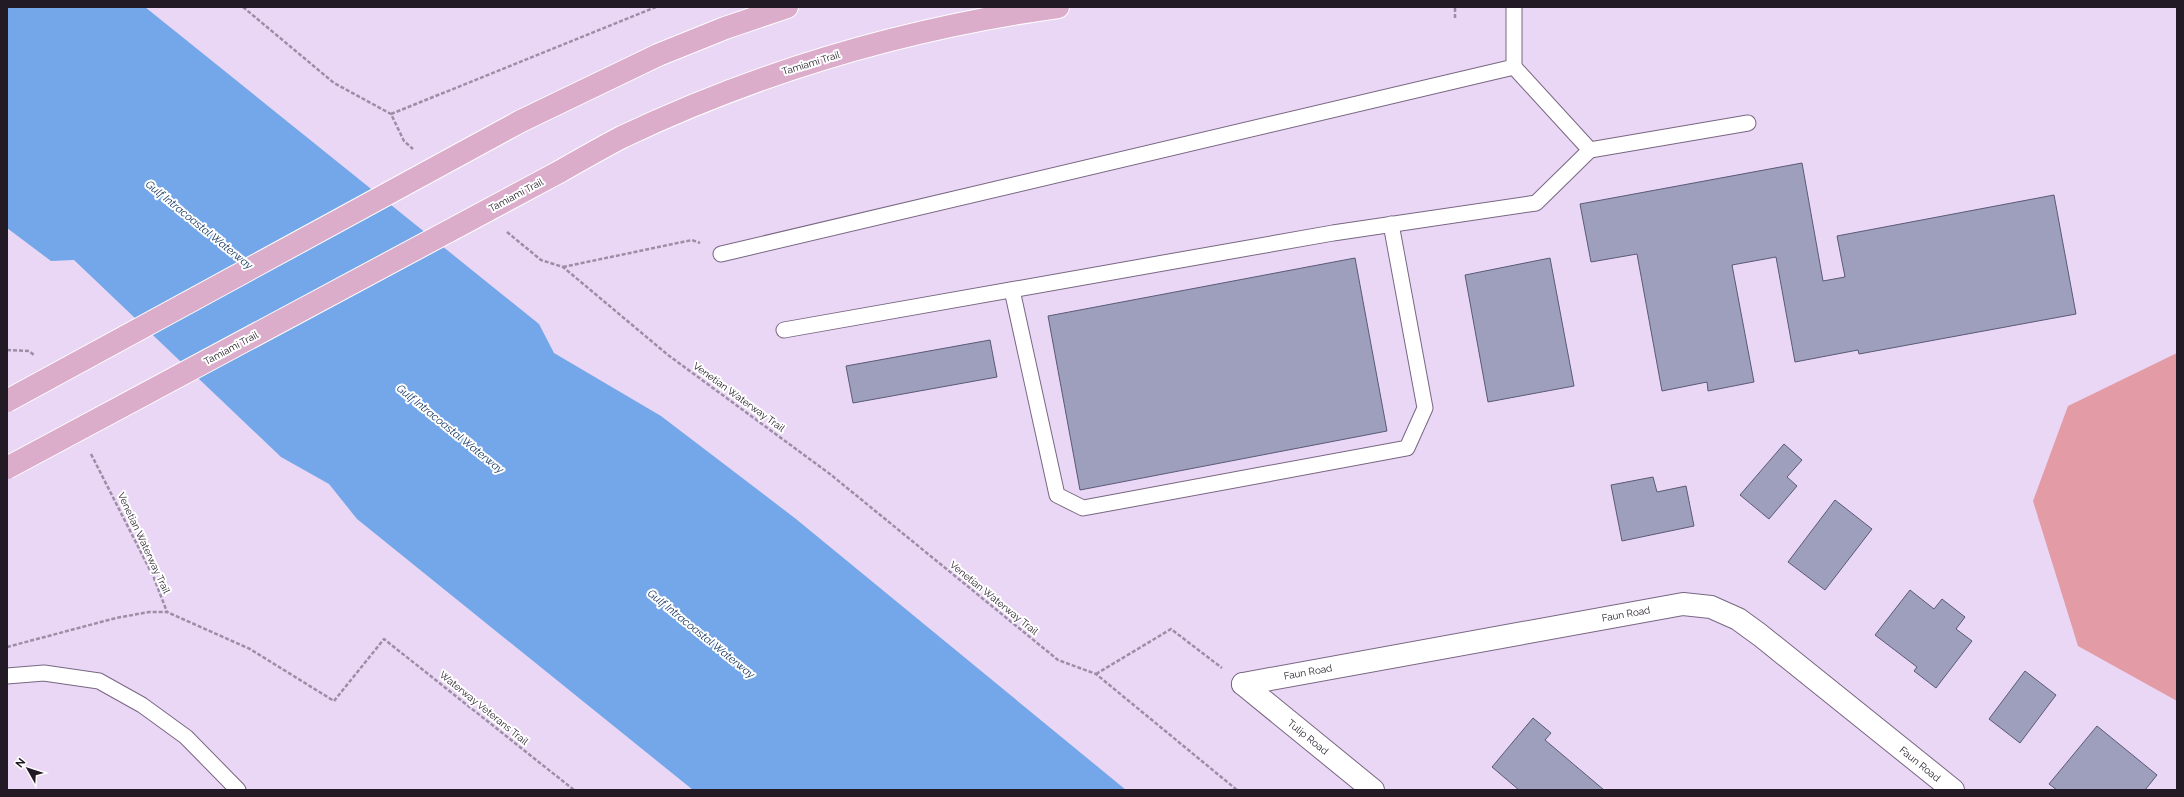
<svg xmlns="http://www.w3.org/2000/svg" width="2184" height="797" viewBox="0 0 2184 797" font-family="Raleway,sans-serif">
	<rect width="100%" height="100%" fill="#ead7f5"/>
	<polygon fill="#e39ba5" points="2177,353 2177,701 2078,646 2033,501 2068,406"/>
	<polygon fill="#74a7e9" points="7,7 145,7 539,324 554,353 661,416 796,519 1126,790 693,790 357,519 329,484 281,457 74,260 51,261 7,228"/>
	<g fill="#9e9ebd" stroke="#5a5a76">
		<polygon points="1802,163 1823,281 1845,277 1837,236 2054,195 2076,314 1859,354 1858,350 1795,362 1776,257 1732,265 1754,382 1708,391 1707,382 1662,391 1637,254 1591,262 1580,204"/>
		<polygon points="1355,258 1387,431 1080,490 1048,316"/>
		<polygon points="1550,258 1574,386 1488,402 1465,275"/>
		<polygon points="990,340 997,377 853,403 846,366"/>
		<polygon points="1784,444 1802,460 1787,477 1797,486 1769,519 1740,495"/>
		<polygon points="1653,477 1657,492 1686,486 1694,526 1622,541 1611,485"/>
		<polygon points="1835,500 1872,529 1825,590 1788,562"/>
		<polygon points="1910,590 1934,609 1942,599 1965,617 1956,629 1972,641 1936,688 1914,671 1917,667 1875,635"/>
		<polygon points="2025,671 2056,695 2020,743 1989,719"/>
		<polygon points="1533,718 1551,733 1545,740 1604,790 1519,790 1492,767"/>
		<polygon points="2097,726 2157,775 2145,790 2057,790 2049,784"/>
	</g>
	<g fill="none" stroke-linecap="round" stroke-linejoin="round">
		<g stroke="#786782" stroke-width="17">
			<g id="service">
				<polyline points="1590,150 1748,123"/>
				<polyline points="721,254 1514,67 1514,7"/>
				<polyline points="1012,290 1057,495 1083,508 1407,448 1425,408 1391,224"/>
				<polyline points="784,330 1333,233 1536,203 1590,150 1514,67"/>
				<polyline points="7,676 44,673 99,681 142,705 186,737 238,790"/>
			</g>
		</g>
		<g stroke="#786782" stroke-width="24">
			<g id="minor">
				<polyline points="1243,684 1683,604 1711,607 1738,619 1760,635 1953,790"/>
				<polyline points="1243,684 1373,790"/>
			</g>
		</g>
		<g stroke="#fff" stroke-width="24">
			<g id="primary">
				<polyline points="521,121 658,55 725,28 787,7"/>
				<path d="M 559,172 C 580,160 601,148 622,137 C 759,72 908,28 1058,7"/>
			</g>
		</g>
		<g stroke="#9c8ea4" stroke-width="2.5" stroke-dasharray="4 2" stroke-linecap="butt">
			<polyline points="243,7 334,83 391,114 404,141 413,149"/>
			<polyline points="1455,18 1455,7"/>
			<polyline points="391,114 656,7"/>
			<polyline points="507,232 541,260 563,267 668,355 830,474 1058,660 1096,674 1237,790"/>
			<polyline points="563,267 692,240 700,243"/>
			<polyline points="7,350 29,351 34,355"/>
			<polyline points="91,454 154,578 167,612"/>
			<polyline points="7,647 116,618 149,612 167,612 250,649 334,701 384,639 574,790"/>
			<polyline points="1096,674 1171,629 1222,668"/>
		</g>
		<use href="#service" stroke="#fff" stroke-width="15"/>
		<use href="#minor" stroke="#fff" stroke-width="22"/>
		<use href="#primary" stroke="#dcaccb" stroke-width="22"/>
		<g stroke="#fff" stroke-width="24" stroke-linecap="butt">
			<g id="primary-bridge">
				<polyline points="7,401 521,121"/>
				<polyline points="7,468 559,172"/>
			</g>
		</g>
		<use href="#primary-bridge" stroke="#dcaccb" stroke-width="22"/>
	</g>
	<g text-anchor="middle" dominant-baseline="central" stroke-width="4" stroke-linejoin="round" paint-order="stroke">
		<g font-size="10" fill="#221b26" stroke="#fff">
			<text transform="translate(811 63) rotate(-17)">Tamiami Trail</text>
			<text transform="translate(516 195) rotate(-28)">Tamiami Trail</text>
			<text transform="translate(231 348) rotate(-28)">Tamiami Trail</text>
			<text transform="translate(739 397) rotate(36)">Venetian Waterway Trail</text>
			<text transform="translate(144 543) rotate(65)">Venetian Waterway Trail</text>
			<text transform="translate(994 598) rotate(39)">Venetian Waterway Trail</text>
			<text transform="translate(1626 614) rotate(-10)">Faun Road</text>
			<text transform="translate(1308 672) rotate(-10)">Faun Road</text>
			<text transform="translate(484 708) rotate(39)">Waterway Veterans Trail</text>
			<text transform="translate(1308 737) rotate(39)">Tulip Road</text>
			<text transform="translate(1920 764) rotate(39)">Faun Road</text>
		</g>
		<g font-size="11" font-style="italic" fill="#0f315c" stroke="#fff">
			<text transform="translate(199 225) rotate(39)">Gulf Intracoastal Waterway</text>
			<text transform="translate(450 429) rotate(39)">Gulf Intracoastal Waterway</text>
			<text transform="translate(701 634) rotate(39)">Gulf Intracoastal Waterway</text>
		</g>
	</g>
	<rect width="2184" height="797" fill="none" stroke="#221b26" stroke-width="16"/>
	<g transform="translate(28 769) rotate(309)" stroke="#ffffff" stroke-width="3" paint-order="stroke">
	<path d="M0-3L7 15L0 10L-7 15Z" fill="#221b26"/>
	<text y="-6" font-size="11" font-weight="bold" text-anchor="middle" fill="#221b26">N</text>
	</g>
</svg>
